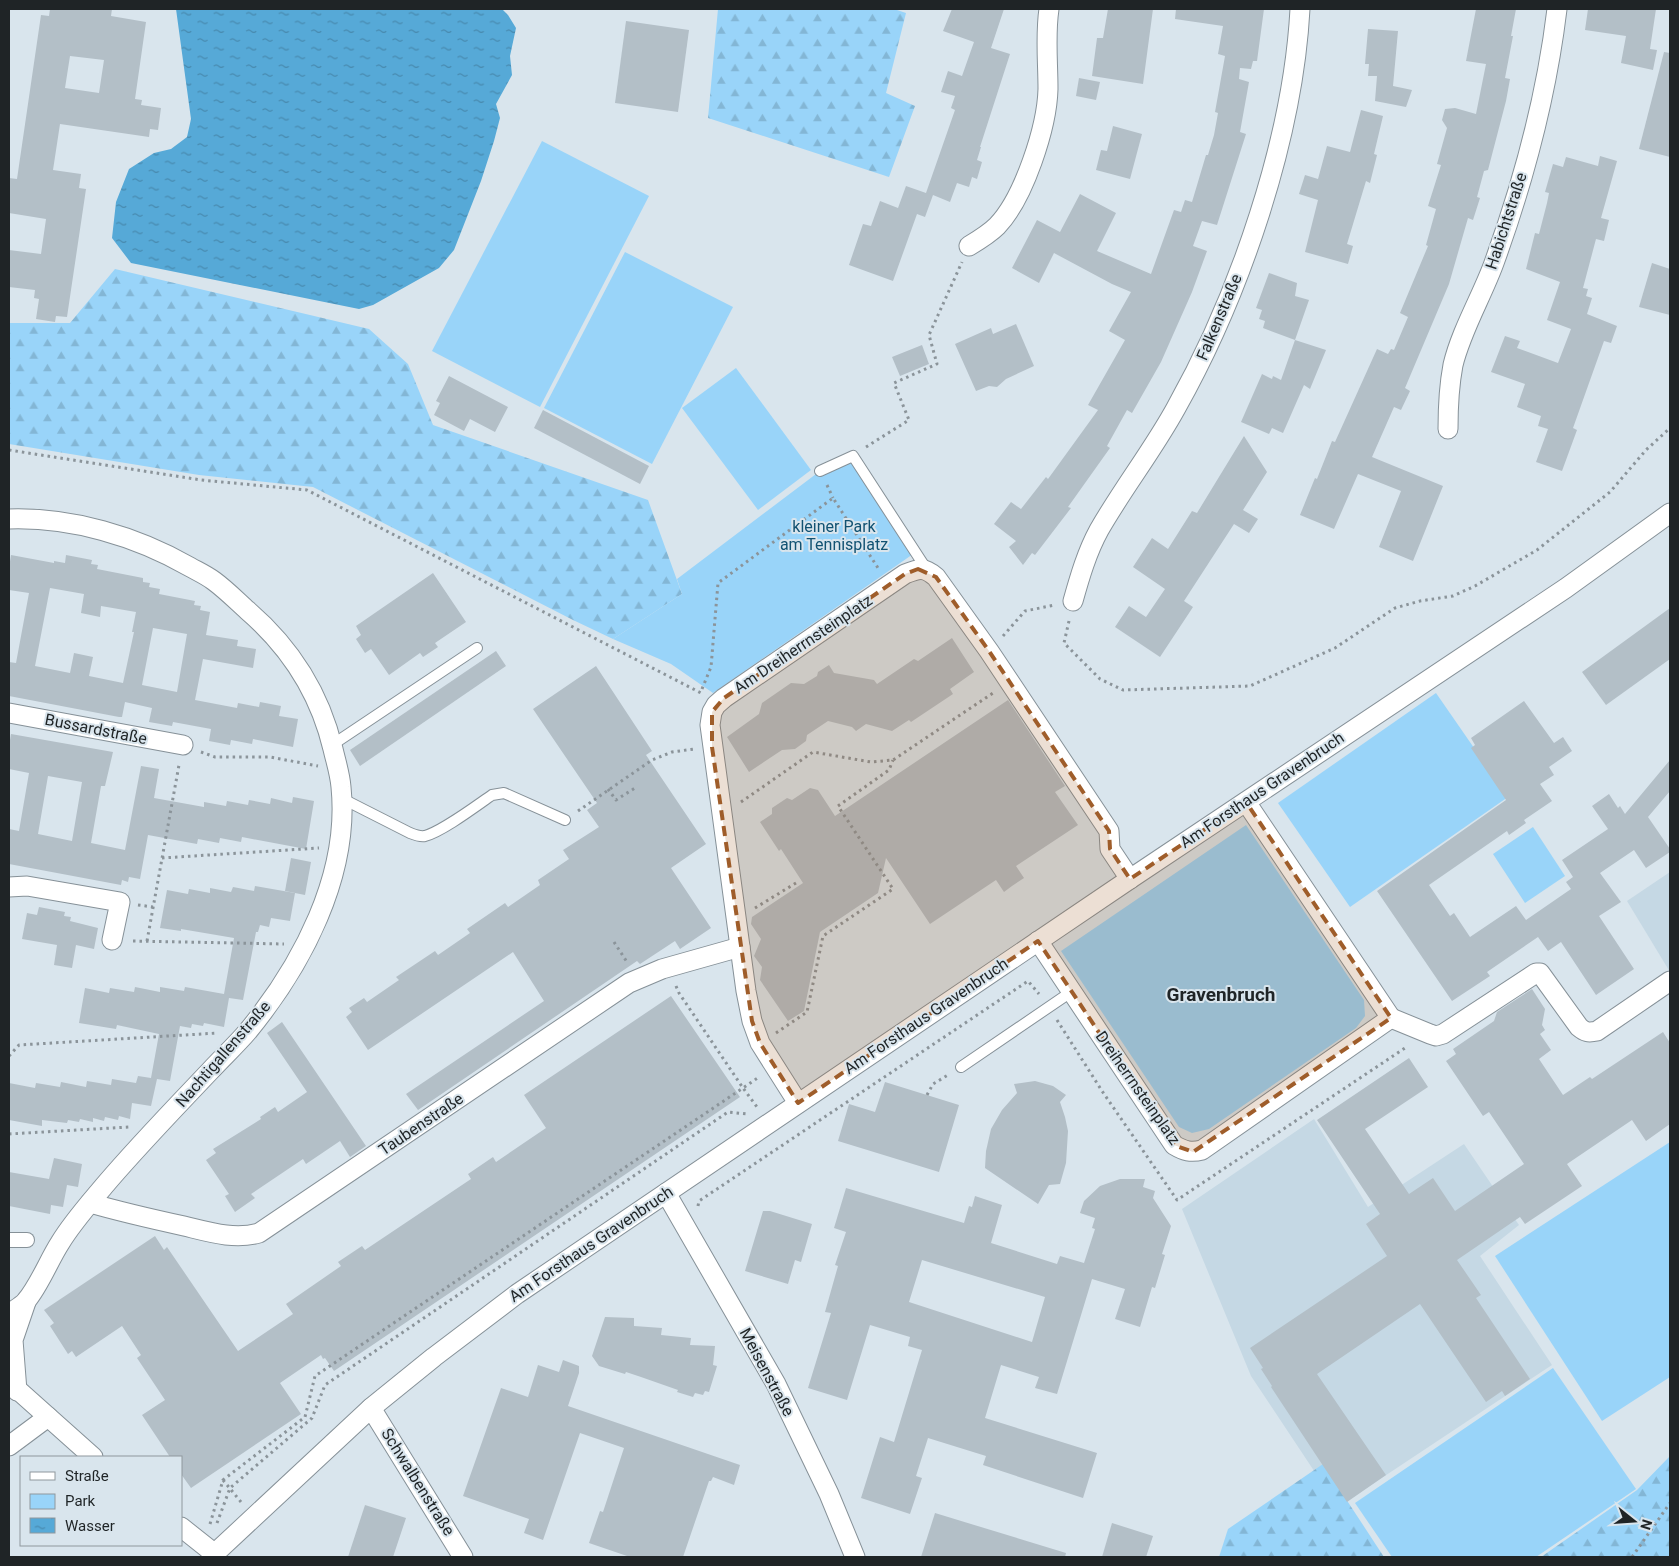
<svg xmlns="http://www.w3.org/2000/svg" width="1679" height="1566" viewBox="0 0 1679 1566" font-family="Roboto,sans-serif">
	<defs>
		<pattern id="forest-firs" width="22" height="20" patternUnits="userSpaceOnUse" patternTransform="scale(1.25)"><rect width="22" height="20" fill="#99d4f9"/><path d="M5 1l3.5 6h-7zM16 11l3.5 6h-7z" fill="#83b6d5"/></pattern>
		<pattern id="water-ripples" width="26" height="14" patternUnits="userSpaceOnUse" patternTransform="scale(1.25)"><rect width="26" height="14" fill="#56a9d7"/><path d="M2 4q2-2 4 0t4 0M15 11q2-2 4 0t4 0" fill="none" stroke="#4789ae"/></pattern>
	</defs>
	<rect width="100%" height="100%" fill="#d9e5ed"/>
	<g fill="#c5d8e4">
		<polygon points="1670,872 1670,972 1627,901"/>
		<polygon points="1314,1119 1368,1207 1464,1144 1519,1225 1480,1256 1552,1365 1338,1507 1251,1376 1182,1209"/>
	</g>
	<g fill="url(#forest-firs)">
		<polygon points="718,9 894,9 906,13 886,93 915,106 889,177 708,118"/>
		<polygon points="115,269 369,329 408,364 433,425 648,500 682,594 613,639 573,620 313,487 199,475 9,444 9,323 70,323"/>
		<polygon points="1670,1456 1670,1557 1541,1557 1637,1490"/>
		<polygon points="1323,1464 1384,1557 1219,1557 1228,1529"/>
	</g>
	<g fill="#99d4f9">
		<polygon points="542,141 649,196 540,407 432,351"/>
		<polygon points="625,252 733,307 652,464 544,408"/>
		<polygon points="736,368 811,470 758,510 682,408"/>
		<polygon points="853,456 916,552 713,693 671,664 613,639 682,594 677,579 820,471"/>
		<polygon points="1436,693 1508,797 1350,907 1278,803"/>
		<polygon points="1246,825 1364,1000 1365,1016 1356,1028 1209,1129 1192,1133 1179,1127 1061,951"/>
		<polygon points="1533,827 1565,876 1525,903 1493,854"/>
		<polygon points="1670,1142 1670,1377 1602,1421 1495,1256"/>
		<polygon points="1553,1368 1636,1489 1536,1557 1392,1557 1355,1503"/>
	</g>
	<polygon fill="url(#water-ripples)" points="176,9 502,9 508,15 516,28 510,56 512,75 496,104 500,118 494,141 481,181 454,250 439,268 373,305 359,309 131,263 112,238 116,202 129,169 154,153 171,149 187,137 191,119"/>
	<g fill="#b3bfc7" fill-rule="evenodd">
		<path d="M 50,9 L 112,9 L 111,16 L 146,22 L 135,99 L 142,100 L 141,105 L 161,108 L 158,130 L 150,129 L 149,137 L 60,124 L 53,170 L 81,174 L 79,188 L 86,189 L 67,317 L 56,316 L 55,322 L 36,319 L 39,299 L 34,298 L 35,290 L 9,287 L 9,250 L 41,254 L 46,219 L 9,213 L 9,178 L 17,179 L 41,15 L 49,16 ZM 70,56 L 104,60 L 99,93 L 65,88 Z"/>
		<polygon points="952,9 1004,9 991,48 1010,54 980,147 981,147 977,160 982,162 977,179 972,177 969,187 957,183 950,202 933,195 925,217 917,214 893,281 849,265 863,224 871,226 880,201 898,208 906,186 926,193 955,110 951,108 955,96 941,92 948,71 962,76 974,42 943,31"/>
		<polygon points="1108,9 1153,9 1143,84 1092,76 1097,38 1103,38"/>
		<polygon points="1176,9 1264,9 1257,61 1253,61 1251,69 1240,68 1239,79 1249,82 1240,132 1246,134 1217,225 1202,221 1193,246 1207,251 1192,292 1161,362 1132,413 1127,410 1107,446 1110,448 1068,507 1071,508 1035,555 1032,553 1023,565 1009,547 1016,541 994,524 1011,502 1021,509 1046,477 1048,479 1098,410 1088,405 1125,340 1109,331 1131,292 1112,284 1054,253 1039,283 1012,268 1037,220 1060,232 1080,194 1116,213 1097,251 1151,274 1174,210 1181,212 1185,200 1192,202 1206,155 1208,155 1214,135 1218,113 1215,112 1225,56 1218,54 1223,26 1175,19"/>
		<polygon points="1476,9 1516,9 1511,36 1513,36 1505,78 1510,79 1506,101 1488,170 1484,171 1477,197 1480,198 1473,220 1468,218 1449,284 1405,388 1410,391 1401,410 1394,407 1372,457 1443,486 1413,561 1379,547 1401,491 1358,474 1334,529 1300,515 1315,478 1317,479 1332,441 1335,442 1377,349 1388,354 1391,349 1394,350 1408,317 1400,313 1428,246 1426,245 1436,209 1428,206 1441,165 1437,164 1447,128 1442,120 1445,109 1455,108 1476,114 1486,64 1466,61"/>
		<polygon points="1588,9 1656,9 1650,49 1657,50 1653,70 1621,63 1626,36 1585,30"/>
		<polygon points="626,21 689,30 678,112 615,103"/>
		<polygon points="1368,29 1398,31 1393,86 1412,90 1406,107 1375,101 1377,76 1368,76 1369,64 1365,64"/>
		<polygon points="1664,52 1670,53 1670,157 1639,149"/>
		<polygon points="1079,78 1100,82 1096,100 1076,96"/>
		<polygon points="1361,110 1383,116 1374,154 1377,155 1370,183 1366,181 1347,244 1353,246 1348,264 1305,252 1318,200 1299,194 1305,175 1318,179 1327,146 1350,152"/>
		<polygon points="1113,126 1142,134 1130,179 1096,170 1101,150 1107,151"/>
		<polygon points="1600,156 1617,161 1601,218 1609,220 1604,241 1596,239 1583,288 1588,289 1586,296 1592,298 1587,314 1617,326 1611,343 1604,341 1573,428 1577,430 1562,471 1536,462 1548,429 1538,426 1541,416 1517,407 1525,384 1491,372 1505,336 1520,341 1517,348 1558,363 1571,329 1547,320 1560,282 1526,269 1535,233 1539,234 1547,203 1549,193 1545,192 1553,164 1563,167 1566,157 1598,166"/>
		<polygon points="1652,263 1670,269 1670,315 1639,307"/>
		<polygon points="1269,273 1297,283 1295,296 1309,300 1295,340 1263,328 1265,321 1259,319 1262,310 1256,308"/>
		<polygon points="1016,324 1034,366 1006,379 997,387 989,386 976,391 955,344 991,328 993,334"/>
		<polygon points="1295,340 1326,350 1310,389 1304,385 1283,433 1272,428 1269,434 1241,422 1262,374 1272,379 1273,376 1281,380"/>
		<polygon points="922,345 929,364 900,376 892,357"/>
		<polygon points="449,376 508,407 495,432 470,419 464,431 434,415 440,403 436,401"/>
		<polygon points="543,410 649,466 640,484 534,428"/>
		<polygon points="1244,436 1267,472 1243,510 1258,519 1249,533 1234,524 1184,601 1193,607 1160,657 1115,627 1129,606 1146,617 1165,589 1133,567 1152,538 1168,549 1192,511 1197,513"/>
		<path d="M 11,555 L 54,563 L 54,561 L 65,563 L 66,555 L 92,560 L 91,564 L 98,565 L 97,569 L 143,578 L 143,582 L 150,583 L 149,587 L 160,589 L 159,594 L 195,601 L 194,605 L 201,606 L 200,610 L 210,612 L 206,635 L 238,640 L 237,646 L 256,649 L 253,668 L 203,659 L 195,700 L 237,708 L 238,703 L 259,707 L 260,702 L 281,706 L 279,716 L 298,719 L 293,747 L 253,739 L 252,744 L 231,740 L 230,745 L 209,741 L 211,729 L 173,722 L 172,726 L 149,722 L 152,708 L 125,702 L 122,717 L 119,717 L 9,696 L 9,662 L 16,663 L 29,593 L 9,590 L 9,568 ZM 50,588 L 84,594 L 81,613 L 100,617 L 101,606 L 136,612 L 132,632 L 134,632 L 123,683 L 89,676 L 93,657 L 74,653 L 70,673 L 35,666 ZM 153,628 L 187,634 L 177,692 L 142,685 Z"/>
		<polygon points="433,573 466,622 435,643 438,647 423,657 420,653 389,675 371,649 365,653 356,639 361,635 356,626"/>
		<polygon points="1670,608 1670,659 1606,705 1582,672"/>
		<polygon points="952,638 974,672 950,689 953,694 911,722 909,720 892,731 866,724 856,731 852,727 828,721 807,735 806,741 795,749 782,750 749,772 727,737 759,714 762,703 791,683 804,684 817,676 818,672 829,665 834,673 874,680 877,684 914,659 918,661"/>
		<polygon points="496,651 506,666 360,766 350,750"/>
		<polygon points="596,666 652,751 646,755 706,844 671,868 711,928 680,949 675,941 640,964 637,961 418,1110 406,1094 544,1001 513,952 368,1050 346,1017 352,1012 349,1008 364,998 367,1002 399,980 396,977 435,951 438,955 470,933 467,929 505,903 508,907 540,885 538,880 569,859 563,850 599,827 587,810 597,803 533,709"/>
		<polygon points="1008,700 1065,786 1055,792 1078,825 1016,866 1024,878 1012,886 1004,892 996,880 930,924 886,858 878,893 820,932 804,1011 788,1021 760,980 762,967 754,956 761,939 751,924 752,917 803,883 781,849 779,851 760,822 772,814 772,808 787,798 792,800 810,788 818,790 835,816"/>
		<polygon points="1524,701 1554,743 1563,737 1572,751 1549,767 1554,775 1540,784 1552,801 1524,820 1526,823 1509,835 1507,831 1429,885 1450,916 1454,913 1470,937 1516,906 1526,920 1571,889 1566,882 1573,877 1562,860 1608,829 1592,806 1609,794 1618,808 1620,806 1625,814 1670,760 1670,791 1648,817 1670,849 1670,852 1646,868 1634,850 1600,873 1621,902 1599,916 1634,969 1596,995 1561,942 1548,951 1538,937 1487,972 1490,976 1452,1001 1377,891 1506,800 1471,748 1475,745 1471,738"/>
		<path d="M 11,734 L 113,752 L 105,786 L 101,786 L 91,843 L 125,850 L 141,766 L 159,769 L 154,798 L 204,807 L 204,802 L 226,806 L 227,801 L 248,805 L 249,800 L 270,804 L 271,798 L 292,803 L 293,797 L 314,801 L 306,849 L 242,837 L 241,842 L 220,838 L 219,843 L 198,839 L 197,844 L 148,835 L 140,879 L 129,877 L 128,882 L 122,880 L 121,885 L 9,864 L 9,829 L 19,831 L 29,773 L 9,769 L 9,746 ZM 48,776 L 82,782 L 72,841 L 38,834 Z"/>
		<polygon points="291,858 311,862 305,895 285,891"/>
		<polygon points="255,886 295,893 290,921 271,918 269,927 260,925 258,932 256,932 243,1000 229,998 224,1027 204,1023 203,1026 192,1024 191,1028 180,1026 170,1081 157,1079 151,1106 132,1103 130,1119 119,1116 118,1120 105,1117 104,1121 93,1118 93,1122 80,1119 79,1122 68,1120 67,1123 42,1120 42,1126 9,1120 9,1083 35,1088 36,1083 60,1087 61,1082 86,1087 87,1081 111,1085 112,1079 136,1083 138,1076 151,1078 159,1034 117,1025 116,1029 79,1023 85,988 109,993 110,988 134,992 135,987 160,992 160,987 184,991 185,987 224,994 234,938 181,929 181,931 160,928 167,890 188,894 189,889 210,893 210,888 231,892 233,887 254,891"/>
		<polygon points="39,907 65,912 64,916 71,917 70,921 98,928 94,949 76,945 72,968 54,965 57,945 22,939 27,913 37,915"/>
		<polygon points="1532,989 1545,1009 1542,1025 1545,1030 1540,1034 1551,1050 1539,1059 1563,1095 1590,1077 1592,1079 1663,1032 1670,1043 1670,1124 1646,1141 1632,1120 1567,1164 1582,1186 1525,1224 1520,1217 1457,1260 1481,1295 1476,1298 1530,1379 1505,1396 1502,1391 1486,1402 1420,1304 1317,1374 1386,1475 1347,1502 1271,1387 1272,1386 1261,1369 1263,1368 1250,1348 1387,1256 1366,1224 1380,1214 1317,1120 1409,1058 1428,1087 1365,1129 1409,1194 1433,1178 1455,1211 1524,1164 1489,1112 1483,1116 1446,1061 1456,1054 1453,1049 1494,1021 1497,1012"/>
		<polygon points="671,996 740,1097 334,1371 325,1358 323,1359 321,1355 280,1383 301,1414 191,1488 181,1474 181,1457 170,1457 142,1415 165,1400 137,1358 141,1355 122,1326 76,1357 72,1351 68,1354 50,1326 54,1323 44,1310 155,1236 164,1250 167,1247 238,1351 293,1314 286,1304 341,1266 338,1262 362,1246 365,1250 471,1179 468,1174 493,1157 496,1162 546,1128 524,1095"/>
		<polygon points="282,1022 366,1146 350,1157 340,1141 306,1164 303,1159 251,1194 255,1198 235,1212 225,1196 229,1194 206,1160 216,1153 213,1149 261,1119 260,1117 275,1107 278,1112 307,1092 267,1033"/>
		<polygon points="1035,1081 1053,1086 1066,1095 1060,1102 1065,1117 1068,1131 1066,1163 1060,1184 1049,1185 1038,1204 985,1168 986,1151 991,1129 1002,1110 1017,1093 1014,1084"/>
		<polygon points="885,1082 959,1105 939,1172 838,1141 849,1104 875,1112"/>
		<polygon points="54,1158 82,1164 78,1187 67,1185 63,1207 51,1205 50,1214 9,1206 9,1172 49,1179"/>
		<path d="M 1120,1179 L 1145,1179 L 1143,1187 L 1155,1191 L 1153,1198 L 1171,1226 L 1162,1254 L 1165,1255 L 1155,1288 L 1152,1287 L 1140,1327 L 1115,1319 L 1125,1289 L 1092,1279 L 1057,1394 L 1035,1388 L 1039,1377 L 1001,1365 L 985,1418 L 1097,1453 L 1083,1498 L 983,1465 L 986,1456 L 928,1438 L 916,1476 L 922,1478 L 910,1514 L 861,1498 L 880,1437 L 894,1442 L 922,1350 L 908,1346 L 910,1337 L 870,1325 L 847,1400 L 808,1388 L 831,1313 L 825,1312 L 838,1266 L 835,1265 L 846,1232 L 834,1228 L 846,1188 L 964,1223 L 969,1206 L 972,1207 L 975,1196 L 1002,1205 L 991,1243 L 1057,1264 L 1060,1256 L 1084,1263 L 1095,1229 L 1092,1228 L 1095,1218 L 1080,1213 L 1084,1201 L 1100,1186 ZM 922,1260 L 1045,1297 L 1032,1342 L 909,1302 Z"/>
		<polygon points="763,1211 770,1211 812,1224 801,1262 795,1260 788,1284 745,1271"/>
		<polygon points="605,1317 634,1318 634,1326 662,1328 661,1335 691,1338 690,1345 715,1346 713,1365 717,1366 709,1392 705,1391 703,1395 695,1393 693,1397 677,1392 678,1390 641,1377 626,1372 625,1374 599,1366 592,1356"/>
		<polygon points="563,1360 579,1366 579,1373 568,1406 740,1465 734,1485 713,1477 711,1481 709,1481 683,1557 630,1557 589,1543 600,1511 603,1512 624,1448 580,1433 543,1540 524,1533 529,1519 463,1496 501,1388 528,1397 538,1365 559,1372"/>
		<polygon points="365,1505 406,1518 393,1557 348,1557"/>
		<polygon points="935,1513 1066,1553 1065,1557 921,1557"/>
		<polygon points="1112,1523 1153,1536 1146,1557 1102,1557"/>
	</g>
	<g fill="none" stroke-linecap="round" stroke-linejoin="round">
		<g stroke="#869198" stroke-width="12">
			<g id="service">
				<polyline points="820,471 853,456 927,570"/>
				<polyline points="332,745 477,648"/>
				<path d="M 341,798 L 410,833 C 415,835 420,837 425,836 C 443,831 476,806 492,795 L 504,793 L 565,820"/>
				<polyline points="961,1067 1071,992"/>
			</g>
		</g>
		<g stroke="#869198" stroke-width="16">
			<polyline id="pedestrian" points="9,1240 27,1240"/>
		</g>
		<g stroke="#869198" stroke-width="21">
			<g id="minor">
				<path d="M 969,246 C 979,240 989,234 997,226 C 1024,198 1047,127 1048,89 C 1048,62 1045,35 1049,9"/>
				<path d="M 1448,429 C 1448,408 1449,386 1453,365 C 1461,331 1482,296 1494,263 C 1523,183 1547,92 1557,9"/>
				<path d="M 9,519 C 71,517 136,536 190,567 C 197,571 206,575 214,581 C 225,589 236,600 247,610 C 290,647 320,694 333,749 C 336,762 340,774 341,787 C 350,875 302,965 248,1031 C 236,1045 222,1058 210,1071 C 174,1109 138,1146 104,1186 C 89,1204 72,1223 60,1243 C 49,1260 39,1286 26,1301 C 22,1306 14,1310 9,1314"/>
				<path d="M 1073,601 C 1080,576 1087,552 1099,530 C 1123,488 1153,450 1176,408 C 1240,294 1293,139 1300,9"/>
				<polyline points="9,713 183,745"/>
				<polyline points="9,887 27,886 120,902 112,940"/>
				<path d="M 1038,941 L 1174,1145 C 1184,1151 1191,1153 1202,1150 L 1391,1018 L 1246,802"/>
				<path d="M 1391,1018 L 1430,1034 L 1436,1036 L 1443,1034 L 1536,973 L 1540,973 L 1579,1027 C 1585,1032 1588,1033 1597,1031 L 1670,981"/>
				<path d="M 798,1103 L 760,1043 L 752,1021 L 746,991 L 710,725 L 712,712 L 716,705 L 724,698 L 905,574 C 920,568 924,567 936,577 L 989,651 L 1109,831 L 1110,849 L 1130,879"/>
				<polyline points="666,1193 776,1384 829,1494 855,1557"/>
				<path d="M 90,1203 C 121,1212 152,1219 184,1226 C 209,1232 234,1240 259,1233 L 629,983 L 662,969 L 740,947"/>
				<polyline points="9,1382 93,1457"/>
				<polyline points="17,1391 13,1340 26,1302"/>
				<polyline points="371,1408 463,1557"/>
				<polyline points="9,1446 48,1417"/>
				<polyline points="181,1527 215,1554"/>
				<polyline points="211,1557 371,1408 434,1357 517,1294 1130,879 1566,588 1670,513"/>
			</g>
		</g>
		<g stroke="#8b949a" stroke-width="3" stroke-dasharray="2.5 4" stroke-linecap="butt">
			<polyline points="866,447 909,420 894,383 937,364 929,335 962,262"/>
			<polyline points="9,450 201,480 307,490 701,693"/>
			<polyline points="827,485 833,498"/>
			<polyline points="1069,621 1064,643 1100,679 1123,690 1250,686 1335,648 1395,608 1420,601 1453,596 1475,586 1537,550 1610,492 1646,450 1670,428"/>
			<polyline points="1003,636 1025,611 1055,605"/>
			<polyline points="702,689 711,667 718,583 833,498 878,568"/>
			<polyline points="201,752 215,757 270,757 318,766"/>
			<polyline points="608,789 616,800 635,788"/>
			<polyline points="741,802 813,752 871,762 893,760 993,693"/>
			<polyline points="578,811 652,760 672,752 694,749"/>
			<polyline points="162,858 319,848"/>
			<polyline points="138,905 153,907"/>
			<polyline points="755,908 796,883"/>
			<polyline points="133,941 284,944"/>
			<polyline points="147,941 179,765"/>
			<polyline points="614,942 627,962"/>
			<polyline points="676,986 679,993 743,1088 759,1077"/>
			<polyline points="1057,1020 1102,1091 1177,1200 1408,1046"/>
			<polyline points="776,1033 807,1012 823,936 893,889 838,806 889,770 893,760"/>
			<polyline points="9,1056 19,1045 218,1033"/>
			<polyline points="927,1095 933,1084 948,1075"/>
			<polyline points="9,1134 130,1127"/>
			<polyline points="698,1206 699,1201 1028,981 1039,994"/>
			<polyline points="223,1480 241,1502"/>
			<polyline points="217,1523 230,1488 312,1418 325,1385 728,1112 747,1114"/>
			<polyline points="210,1524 223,1480 305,1417 315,1376 743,1088 757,1107"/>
			<polyline points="1632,1557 1670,1503"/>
		</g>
		<use href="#service" stroke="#fff" stroke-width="10"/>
		<use href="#pedestrian" stroke="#fff" stroke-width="14"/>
		<use href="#minor" stroke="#fff" stroke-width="19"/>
	</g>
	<path fill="#9f5d2a" fill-opacity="0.2" stroke="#9f5d2a" stroke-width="4" stroke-dasharray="10 6" stroke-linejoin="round" d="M 918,569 L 936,577 L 989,651 L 1109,831 L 1110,849 L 1130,879 L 1246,802 L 1391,1018 L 1193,1152 L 1174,1145 L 1038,941 L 798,1103 L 760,1043 L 752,1021 L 712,747 L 712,712 L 724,698 L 905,574 Z"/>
	<g text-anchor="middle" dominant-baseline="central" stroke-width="4" stroke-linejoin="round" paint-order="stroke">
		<g font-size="16" fill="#1f2426" stroke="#d9e5ed">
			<text transform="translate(1506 221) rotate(-72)">Habichtstraße</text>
			<text transform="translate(1219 317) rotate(-67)">Falkenstraße</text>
			<text transform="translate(803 644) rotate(-34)">Am Dreiherrnsteinplatz</text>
			<text transform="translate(96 729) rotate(11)">Bussardstraße</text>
			<text transform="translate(1262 790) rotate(-34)">Am Forsthaus Gravenbruch</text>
			<text transform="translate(926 1016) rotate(-34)">Am Forsthaus Gravenbruch</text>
			<text transform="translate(223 1054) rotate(-49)">Nachtigallenstraße</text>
			<text transform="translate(1138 1088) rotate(55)">Dreiherrnsteinplatz</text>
			<text transform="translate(421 1124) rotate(-34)">Taubenstraße</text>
			<text transform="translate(591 1244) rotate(-34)">Am Forsthaus Gravenbruch</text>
			<text transform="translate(767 1372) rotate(62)">Meisenstraße</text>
			<text transform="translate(418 1482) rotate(58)">Schwalbenstraße</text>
		</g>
		<g font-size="16" fill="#115272" stroke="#d9e5ed">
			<text x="834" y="526">kleiner Park<tspan x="834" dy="18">am Tennisplatz</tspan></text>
		</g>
		<g font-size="19" font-weight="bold" fill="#1f2426" stroke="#d9e5ed">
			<text x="1221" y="994">Gravenbruch</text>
		</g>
	</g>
	<rect width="1679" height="1566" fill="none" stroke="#1f2426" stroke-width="20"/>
	<rect x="20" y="1456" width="162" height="90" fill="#d9e5ed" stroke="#8f989d"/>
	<rect x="30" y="1472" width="25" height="8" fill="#ffffff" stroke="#8f989d"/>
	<text x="65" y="1481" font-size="15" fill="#1f2426">Straße</text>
	<rect x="30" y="1494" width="25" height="15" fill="#99d4f9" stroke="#8f989d"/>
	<text x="65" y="1506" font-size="15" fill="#1f2426">Park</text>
	<rect x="30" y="1518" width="25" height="15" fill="url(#water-ripples)" stroke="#8f989d"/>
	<text x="65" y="1531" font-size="15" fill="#1f2426">Wasser</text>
	<g transform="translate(1634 1521) rotate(107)" stroke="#d9e5ed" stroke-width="4" paint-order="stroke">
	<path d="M0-4L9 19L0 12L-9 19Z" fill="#1f2426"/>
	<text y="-8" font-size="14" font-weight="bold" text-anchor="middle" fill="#1f2426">N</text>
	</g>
</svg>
